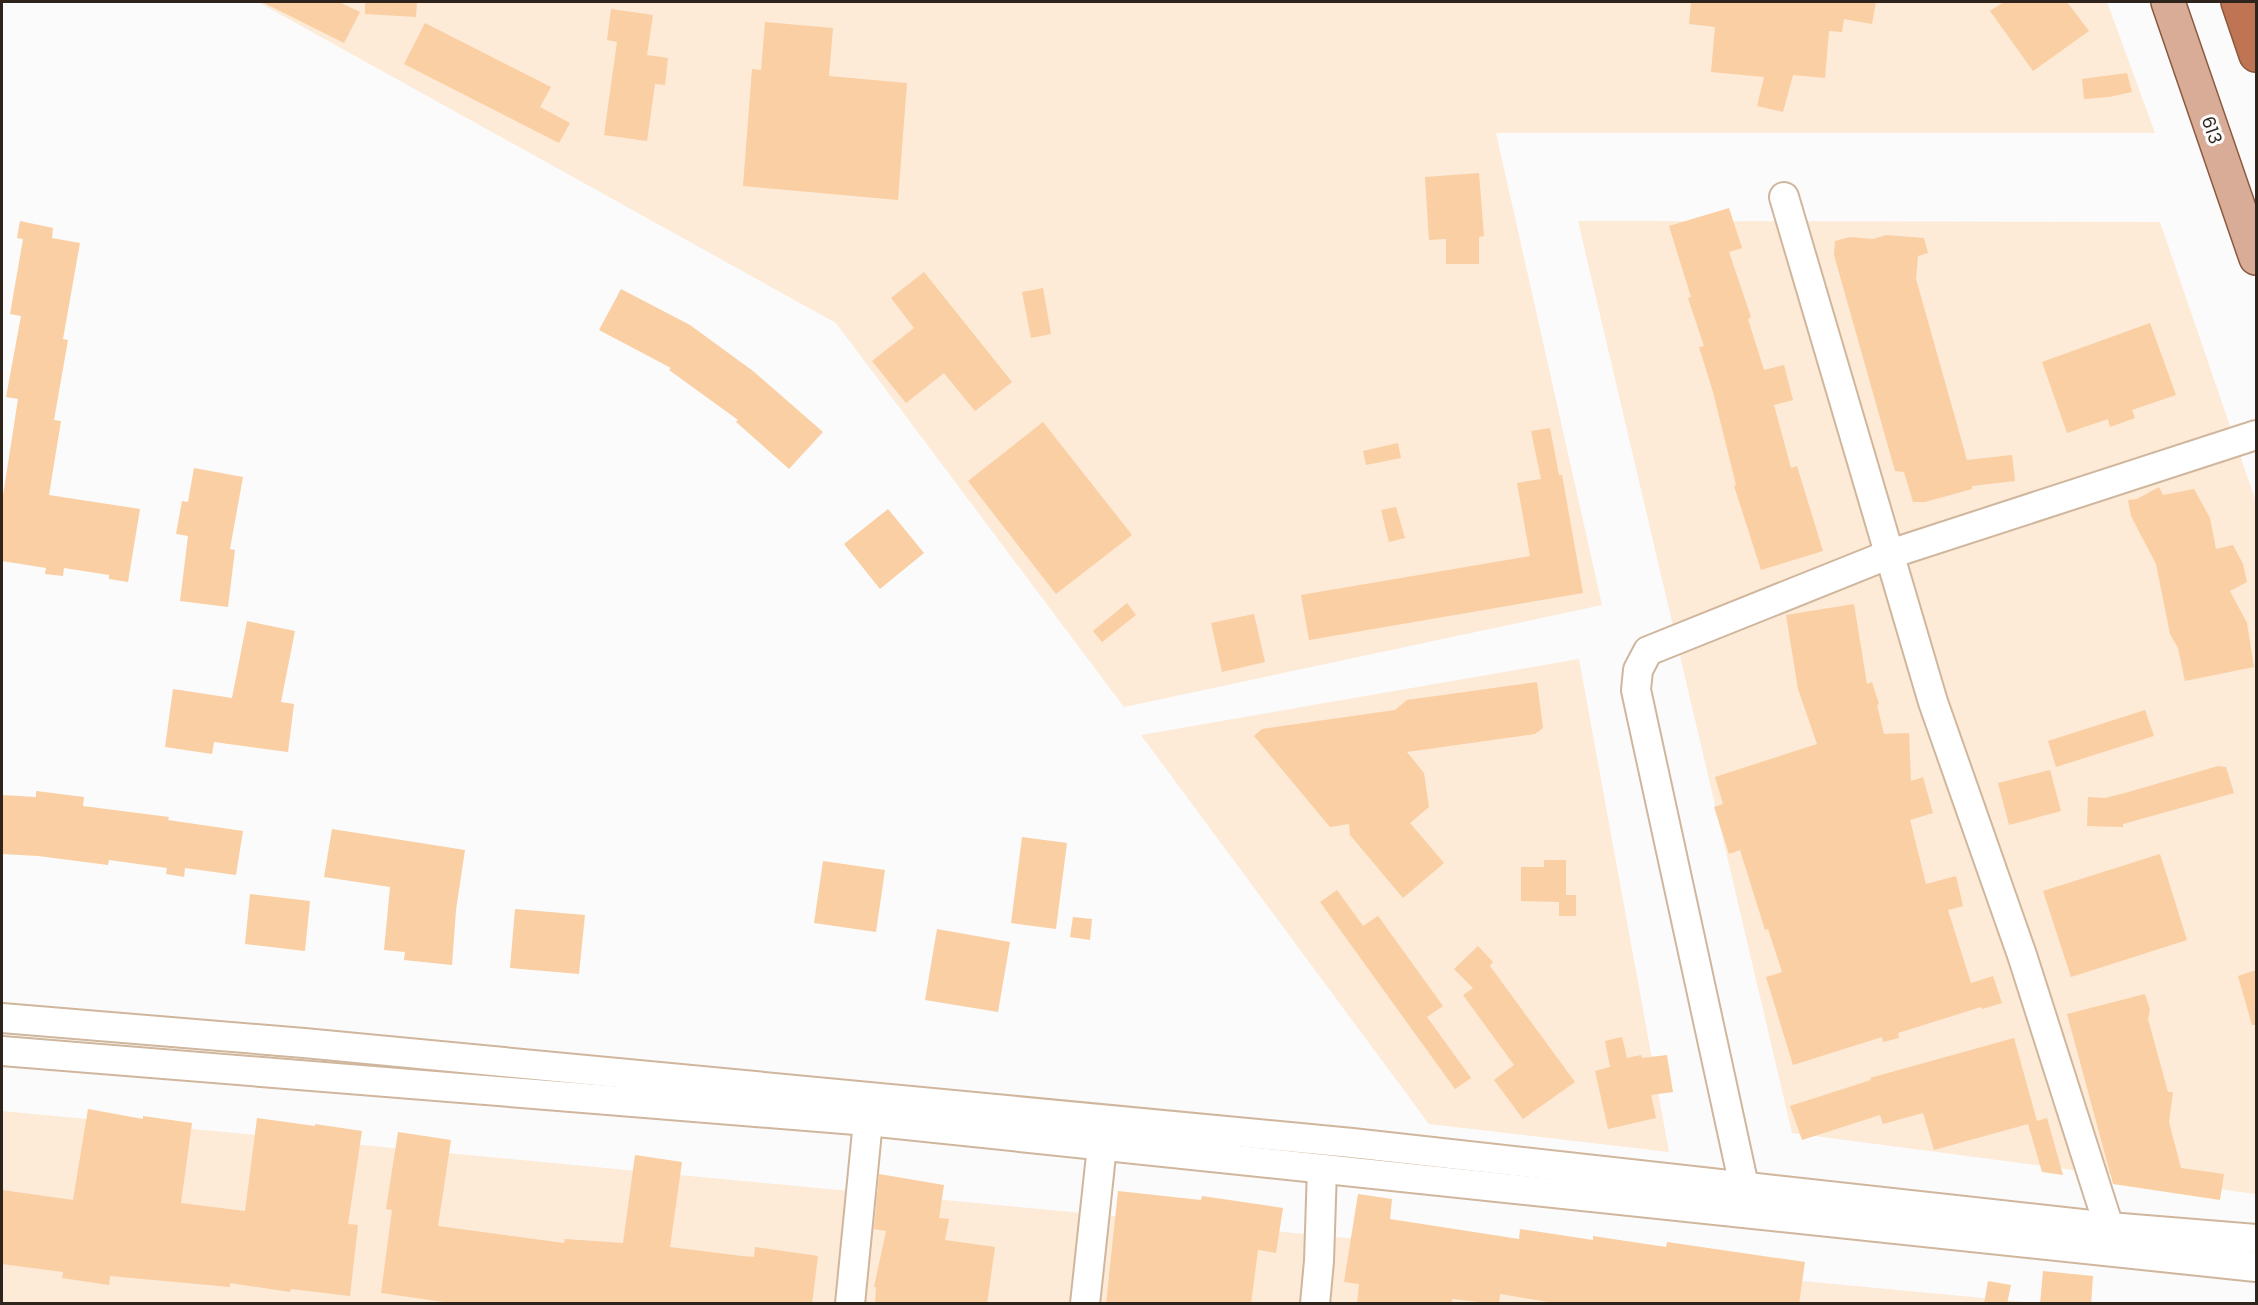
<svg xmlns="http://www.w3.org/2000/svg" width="2258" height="1305" viewBox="0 0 2258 1305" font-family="Poppins,sans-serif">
	<rect width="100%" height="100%" fill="#fbfbfb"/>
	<g fill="#fdead7">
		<polygon points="258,2 2107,2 2155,133 1496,133 1602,605 1124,707 836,323"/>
		<polygon points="1578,221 2160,222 2256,502 2256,1194 1792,1133"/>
		<polygon points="1579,659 1669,1152 1429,1124 1141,735"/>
		<polygon points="2,1111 2036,1303 2,1303"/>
	</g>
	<g fill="#facfa3">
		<polygon points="262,2 339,2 360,12 344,43"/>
		<polygon points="365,2 417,2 416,17 365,14"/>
		<polygon points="1691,2 1876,2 1872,24 1844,19 1842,32 1829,31 1825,78 1793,75 1783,112 1757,106 1764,77 1711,72 1715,27 1689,24"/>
		<polygon points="2004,2 2067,2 2089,31 2033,71 1990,11"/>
		<polygon points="611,9 653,15 647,55 668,58 665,85 655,84 647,141 604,135 617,42 607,40"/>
		<polygon points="765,22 833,28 829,76 907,83 898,200 743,186 752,69 761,70"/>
		<polygon points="425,23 551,87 540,107 570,123 559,143 404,64"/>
		<polygon points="2127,73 2132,92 2109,97 2084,99 2082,79"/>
		<polygon points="1479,173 1484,236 1479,237 1479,264 1446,264 1446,239 1429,240 1425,177"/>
		<polygon points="1729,208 1742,248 1729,252 1751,317 1748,319 1764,370 1784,365 1793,400 1774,405 1791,468 1797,466 1823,551 1761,570 1734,486 1736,485 1713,392 1699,347 1704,346 1688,298 1691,297 1669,226"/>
		<polygon points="20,221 53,228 52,238 80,243 63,339 68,340 54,420 61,421 49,495 140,509 128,582 109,579 109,575 64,568 63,576 45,574 46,568 2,561 2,502 18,399 6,397 21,316 10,314 23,239 17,238"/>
		<polygon points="1886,235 1924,238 1928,253 1918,256 1916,279 1967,460 2012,455 2015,481 1972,486 1972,489 1925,502 1913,502 1904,472 1895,471 1834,255 1835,241 1850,237 1873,239"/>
		<polygon points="924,272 1012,382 975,411 944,373 906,403 872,361 914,328 891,298"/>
		<polygon points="1043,288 1051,334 1031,338 1022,292"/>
		<polygon points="621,289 690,325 753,371 823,432 789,469 736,422 738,420 669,370 671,368 599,330"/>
		<polygon points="2150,323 2176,395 2132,410 2135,418 2110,427 2108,419 2067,433 2042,362"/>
		<polygon points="1043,422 1132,535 1056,594 968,481"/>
		<polygon points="1550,428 1559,475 1562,475 1583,593 1309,640 1301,595 1530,556 1517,483 1541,479 1531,431"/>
		<polygon points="1398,443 1401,458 1366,465 1363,451"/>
		<polygon points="194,468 243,477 230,549 235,550 228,607 180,601 188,536 176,534 182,501 188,502"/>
		<polygon points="2159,487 2163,495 2194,489 2210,518 2216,549 2233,545 2243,564 2247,582 2230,591 2247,623 2254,667 2185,681 2178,648 2170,634 2156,564 2131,516 2128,500 2137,499"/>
		<polygon points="1396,507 1405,538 1389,542 1381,510"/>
		<polygon points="888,509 924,553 880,589 844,544"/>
		<polygon points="1127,603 1136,615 1102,642 1093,631"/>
		<polygon points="1854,604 1867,684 1872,682 1879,704 1877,705 1884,734 1909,733 1911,781 1923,777 1933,813 1910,820 1926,884 1956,876 1963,906 1948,910 1971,983 1993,976 2002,1003 1982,1009 1981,1007 1898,1033 1899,1038 1883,1042 1882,1037 1793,1065 1766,977 1782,972 1768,929 1765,930 1740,850 1729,854 1714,807 1723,804 1715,777 1817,744 1798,689 1786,615"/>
		<polygon points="1254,614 1265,662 1222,672 1211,623"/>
		<polygon points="247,621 295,631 281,702 294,704 288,752 214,742 212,754 165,747 173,689 232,698"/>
		<polygon points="1537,682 1543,728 1535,734 1407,752 1424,773 1429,807 1410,823 1444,863 1403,898 1350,835 1349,824 1330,827 1254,736 1262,729 1395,710 1407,700"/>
		<polygon points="2145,710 2154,736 2056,767 2048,741"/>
		<polygon points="2218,766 2226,767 2234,793 2123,824 2123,827 2087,826 2088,797 2105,798 2125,793"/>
		<polygon points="2050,770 2061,811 2009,825 1998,783"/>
		<polygon points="36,791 84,797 83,806 169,817 168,820 243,831 236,875 185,868 184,877 166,874 167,868 109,860 108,865 38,856 2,854 2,795 36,797"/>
		<polygon points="332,829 465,850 456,910 452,965 404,960 405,952 384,950 390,887 324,877"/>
		<polygon points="1022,837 1067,843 1056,929 1011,923"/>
		<polygon points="2160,854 2187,940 2071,977 2043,891"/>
		<polygon points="1544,860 1566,860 1566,895 1576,895 1576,916 1559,916 1559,902 1521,901 1521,867 1544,867"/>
		<polygon points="823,861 885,870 876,932 814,923"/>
		<polygon points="1337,890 1363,926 1378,916 1443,1006 1427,1017 1471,1078 1455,1089 1320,902"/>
		<polygon points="250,894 310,901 305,951 245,944"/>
		<polygon points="515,909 585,915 579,974 510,968"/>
		<polygon points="1073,917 1092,919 1090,940 1070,937"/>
		<polygon points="937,929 1010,942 998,1012 925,1000"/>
		<polygon points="1478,946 1493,962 1490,966 1575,1082 1523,1119 1494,1080 1514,1065 1463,995 1473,988 1454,969"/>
		<polygon points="2256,970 2256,1025 2252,1025 2238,976"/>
		<polygon points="2145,994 2150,1010 2148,1019 2168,1092 2173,1092 2169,1122 2181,1168 2224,1174 2220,1200 2113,1184 2067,1014"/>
		<polygon points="1622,1037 1627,1058 1641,1055 1642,1058 1667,1055 1673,1092 1651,1095 1656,1118 1608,1129 1595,1071 1610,1067 1605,1041"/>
		<polygon points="2014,1038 2037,1121 2047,1118 2063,1175 2042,1172 2028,1124 1934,1150 1923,1113 1883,1124 1880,1115 1802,1140 1790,1106 1871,1080 1870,1078"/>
		<polygon points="88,1109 143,1119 143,1116 192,1123 181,1203 245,1211 257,1118 315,1126 315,1124 362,1131 348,1224 358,1225 350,1296 291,1289 290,1292 230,1283 230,1287 110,1276 109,1285 62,1278 63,1272 2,1264 2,1190 73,1200"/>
		<polygon points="398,1132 451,1140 438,1226 564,1243 565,1239 623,1243 635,1155 682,1162 670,1247 742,1256 754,1257 755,1247 818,1256 812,1304 458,1304 381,1293 392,1210 386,1209"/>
		<polygon points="879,1174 944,1185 939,1218 949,1219 945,1240 995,1247 987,1304 875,1304 876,1287 874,1287 886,1231 874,1229"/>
		<polygon points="1118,1191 1201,1200 1202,1196 1283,1208 1276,1253 1258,1250 1251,1304 1106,1304"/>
		<polygon points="1358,1194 1392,1199 1390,1219 1519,1239 1520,1229 1593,1240 1593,1236 1666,1247 1667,1242 1805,1262 1799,1304 1561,1304 1500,1294 1499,1304 1452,1299 1452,1304 1357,1304 1359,1284 1344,1282"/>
		<polygon points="2043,1271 2093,1276 2091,1304 2040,1304"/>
		<polygon points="1988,1281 2011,1285 2007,1304 1984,1304"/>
	</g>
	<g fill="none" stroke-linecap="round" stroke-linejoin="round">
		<g stroke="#cfb69c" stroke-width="32">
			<g id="minor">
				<polyline points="1784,197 1933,702 2022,955 2109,1227"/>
				<polyline points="2,1018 304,1043 1352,1143 2109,1227 2256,1239"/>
				<polyline points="2,1051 868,1121 2256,1267"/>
				<polyline points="1744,1186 1636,690 1638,670 1648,651 1890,554 2256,435"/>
				<polyline points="850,1304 868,1121"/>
				<polyline points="1085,1304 1102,1146"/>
				<polyline points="1315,1304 1319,1261 1322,1169"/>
			</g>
		</g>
		<g stroke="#8c593f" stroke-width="36">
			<polyline id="major" points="2168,2 2256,258"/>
		</g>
		<g stroke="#8c593f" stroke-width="36">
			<polyline id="highway" points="2238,2 2256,55"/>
		</g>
		<use href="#minor" stroke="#fff" stroke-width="28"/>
		<use href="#major" stroke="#d9ac98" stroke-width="33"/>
		<use href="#highway" stroke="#bf7553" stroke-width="33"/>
	</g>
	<g text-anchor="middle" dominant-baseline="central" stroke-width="6" stroke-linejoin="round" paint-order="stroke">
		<g font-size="18" fill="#2e241b" stroke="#fbfbfb">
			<text transform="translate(2212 130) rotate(71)">613</text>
		</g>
	</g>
	<rect width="2258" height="1305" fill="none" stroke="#2e241b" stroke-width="6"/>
</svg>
